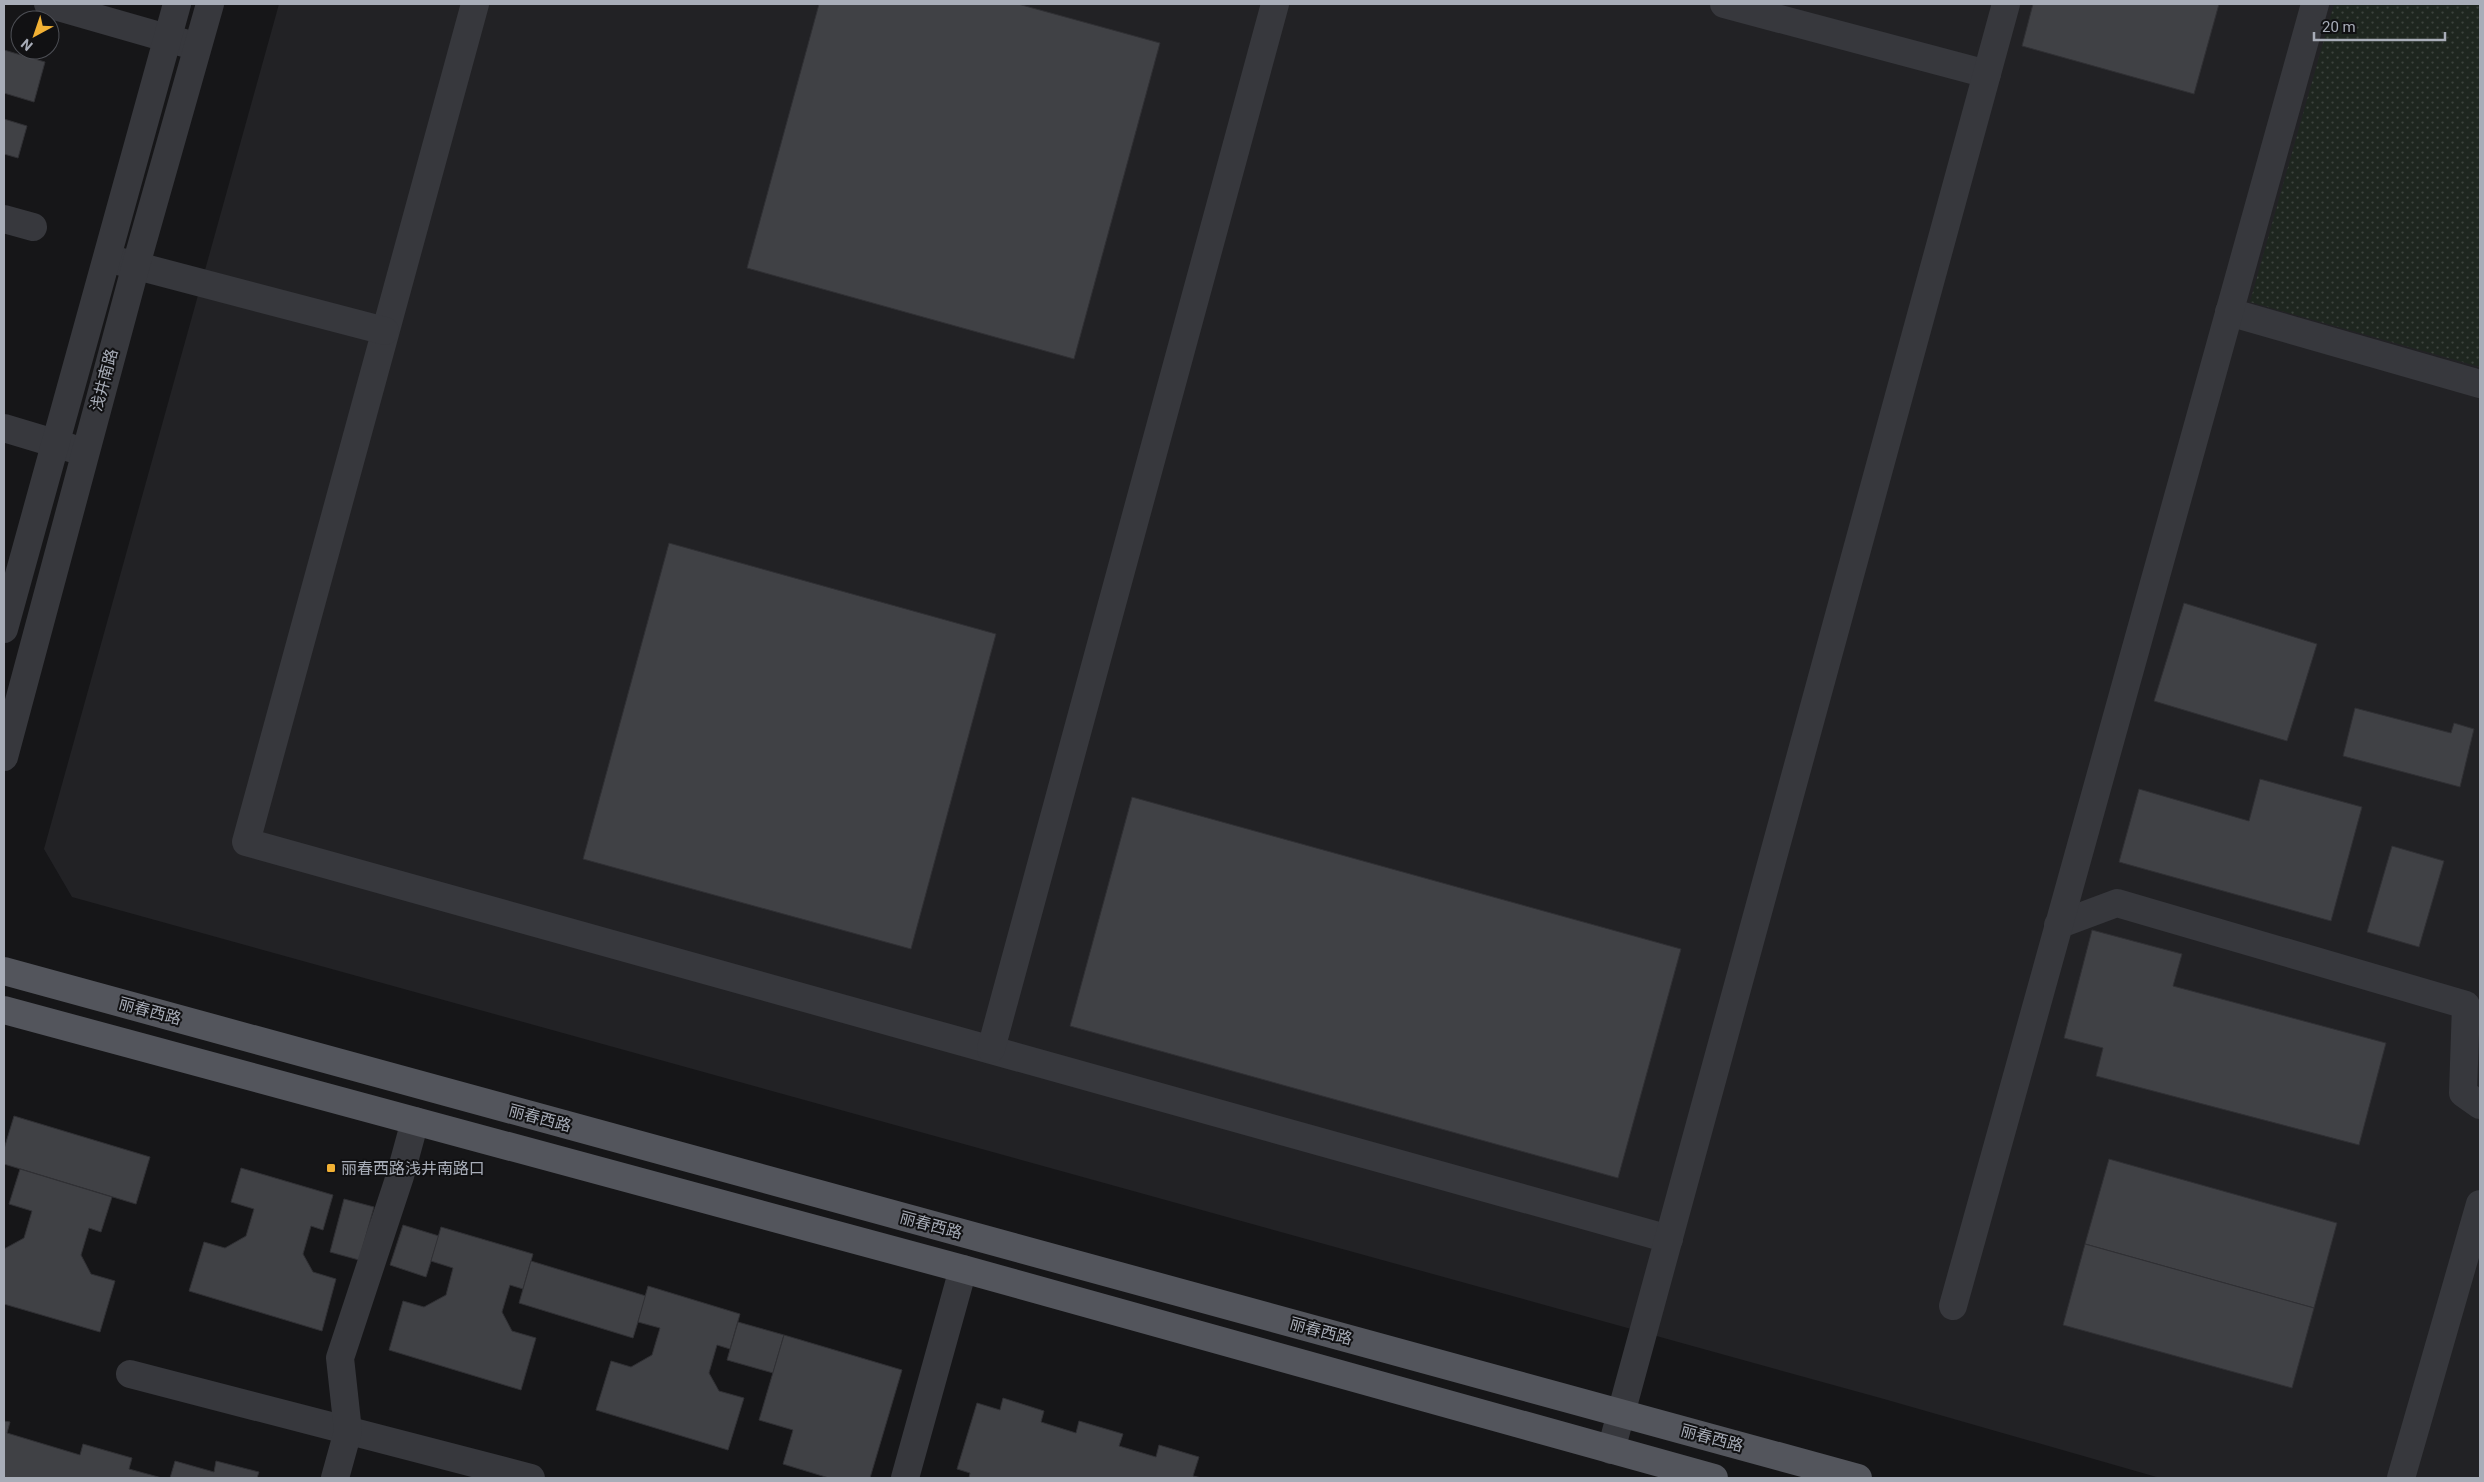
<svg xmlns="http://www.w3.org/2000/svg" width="2484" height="1482" viewBox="0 0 2484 1482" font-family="Roboto,'Noto Sans SC',sans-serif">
	<defs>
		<pattern id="grass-dots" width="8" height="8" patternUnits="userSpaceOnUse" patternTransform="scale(1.25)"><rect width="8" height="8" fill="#1e261f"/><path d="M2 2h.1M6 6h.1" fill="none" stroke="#3c433d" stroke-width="1.8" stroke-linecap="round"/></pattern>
	</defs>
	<rect width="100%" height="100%" fill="#161618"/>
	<polygon fill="#222225" points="279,4 2480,4 2480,1478 2160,1478 1884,1399 72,897 44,849"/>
	<polygon fill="url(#grass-dots)" points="2334,4 2480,4 2480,367 2250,302"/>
	<g fill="#404145" stroke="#303034">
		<polygon points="819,4 1018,4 1160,43 1074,359 747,268"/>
		<polygon points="2033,4 2219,4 2194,94 2022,46"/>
		<polygon points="4,50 45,62 34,102 4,93"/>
		<polygon points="4,119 27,126 18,158 4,154"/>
		<polygon points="669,543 996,634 911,949 583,859"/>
		<polygon points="2184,603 2317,644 2287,741 2154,701"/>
		<polygon points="2355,708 2451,733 2454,723 2474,729 2460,787 2343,756"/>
		<polygon points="2260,779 2362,807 2331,921 2119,862 2139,789 2249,821"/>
		<polygon points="1132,797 1681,949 1618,1178 1070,1026"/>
		<polygon points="2392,846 2444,861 2419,947 2367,932"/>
		<polygon points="2092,930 2182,954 2173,986 2386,1043 2359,1145 2096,1076 2103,1048 2064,1038"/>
		<polygon points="14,1116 150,1157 136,1204 4,1164 4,1149"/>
		<polygon points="2109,1159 2337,1223 2314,1308 2085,1244"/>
		<polygon points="241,1168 333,1195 323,1230 311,1226 303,1254 313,1272 336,1279 322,1331 189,1291 204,1242 225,1248 246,1236 254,1209 231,1202"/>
		<polygon points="20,1169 112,1197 101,1232 89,1228 81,1255 91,1274 115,1281 100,1332 4,1304 4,1249 24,1238 32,1211 9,1204"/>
		<polygon points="344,1199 374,1207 359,1260 330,1252"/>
		<polygon points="403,1225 439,1236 426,1277 390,1265"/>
		<polygon points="441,1227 533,1254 523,1289 510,1285 502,1312 512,1331 536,1338 521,1390 389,1350 403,1301 424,1307 446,1295 453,1268 431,1261"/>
		<polygon points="2085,1244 2314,1308 2292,1388 2063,1325"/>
		<polygon points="531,1261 646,1296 633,1338 519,1303"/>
		<polygon points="648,1286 740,1314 730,1349 717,1345 709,1373 719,1391 744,1398 728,1450 596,1410 611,1361 631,1367 652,1355 660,1328 638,1322"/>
		<polygon points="738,1322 784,1335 773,1373 727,1360"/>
		<polygon points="784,1335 902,1370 870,1478 829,1478 783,1464 793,1430 759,1420"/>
		<polygon points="1003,1398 1044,1411 1041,1422 1076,1433 1079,1421 1123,1434 1119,1446 1156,1457 1159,1445 1199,1457 1193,1476 1202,1478 969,1478 970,1473 957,1469 977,1403 1000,1410"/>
		<polygon points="4,1421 10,1422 7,1433 80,1455 83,1444 132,1458 129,1469 162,1478 4,1478"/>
		<polygon points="175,1461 214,1472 216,1461 259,1472 257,1478 170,1478"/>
	</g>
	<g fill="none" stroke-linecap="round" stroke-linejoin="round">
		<g stroke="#37383d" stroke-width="28">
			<polyline points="48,4 184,43"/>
			<polyline points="475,4 246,842 1669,1239"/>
			<polyline points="1724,4 1987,74"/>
			<polyline points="4,219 33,227"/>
			<polyline points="118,261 385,331"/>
			<polyline points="2229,312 2480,384"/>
			<polyline points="4,428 74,449"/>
			<polyline points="4,629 177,4"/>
			<polyline points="4,757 136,265 210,4"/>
			<polyline points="2058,925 2117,903 2466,1005 2463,1093 2480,1105"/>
			<polyline points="991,1049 1275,4"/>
			<polyline points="1953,1306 2315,4"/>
			<polyline points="130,1374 531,1478"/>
			<polyline points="1611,1450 2006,4"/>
			<polyline points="335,1478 348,1431 340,1358 400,1176 415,1121"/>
			<polyline points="905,1478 963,1269"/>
			<polyline points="2401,1478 2480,1204"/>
		</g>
		<g stroke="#53555c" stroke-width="28">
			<polyline points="4,971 1858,1478"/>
			<polyline points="4,1010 963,1269 1714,1478"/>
		</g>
	</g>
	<rect fill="#f2b134" stroke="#111113" stroke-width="2" x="326" y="1163" width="10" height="10" rx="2.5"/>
	<g text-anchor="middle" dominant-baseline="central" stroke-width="4" stroke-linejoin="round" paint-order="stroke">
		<g font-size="16" fill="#a8adb8" stroke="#111113">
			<text transform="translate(104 380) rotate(-75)">浅井南路</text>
			<text transform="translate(150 1011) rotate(15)">丽春西路</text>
			<text transform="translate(540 1118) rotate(15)">丽春西路</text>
			<text transform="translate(931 1225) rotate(15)">丽春西路</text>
			<text transform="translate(1321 1331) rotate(15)">丽春西路</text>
			<text transform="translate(1712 1438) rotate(15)">丽春西路</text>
		</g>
		<g font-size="16" fill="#a8adb8" stroke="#111113" text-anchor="start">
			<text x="341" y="1168">丽春西路浅井南路口</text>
		</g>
	</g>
	<rect width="2484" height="1482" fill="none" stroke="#a8adb8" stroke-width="10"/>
	<g transform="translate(35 35) rotate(220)"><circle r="24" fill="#111113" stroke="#4d4f55"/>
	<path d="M0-4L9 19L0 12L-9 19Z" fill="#f2b134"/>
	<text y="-8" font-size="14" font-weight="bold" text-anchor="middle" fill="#a8adb8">N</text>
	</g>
	<path d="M2314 32v8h131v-8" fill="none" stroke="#a8adb8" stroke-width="2.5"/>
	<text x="2322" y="32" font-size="15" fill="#a8adb8" stroke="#111113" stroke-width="4" paint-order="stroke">20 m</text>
</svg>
